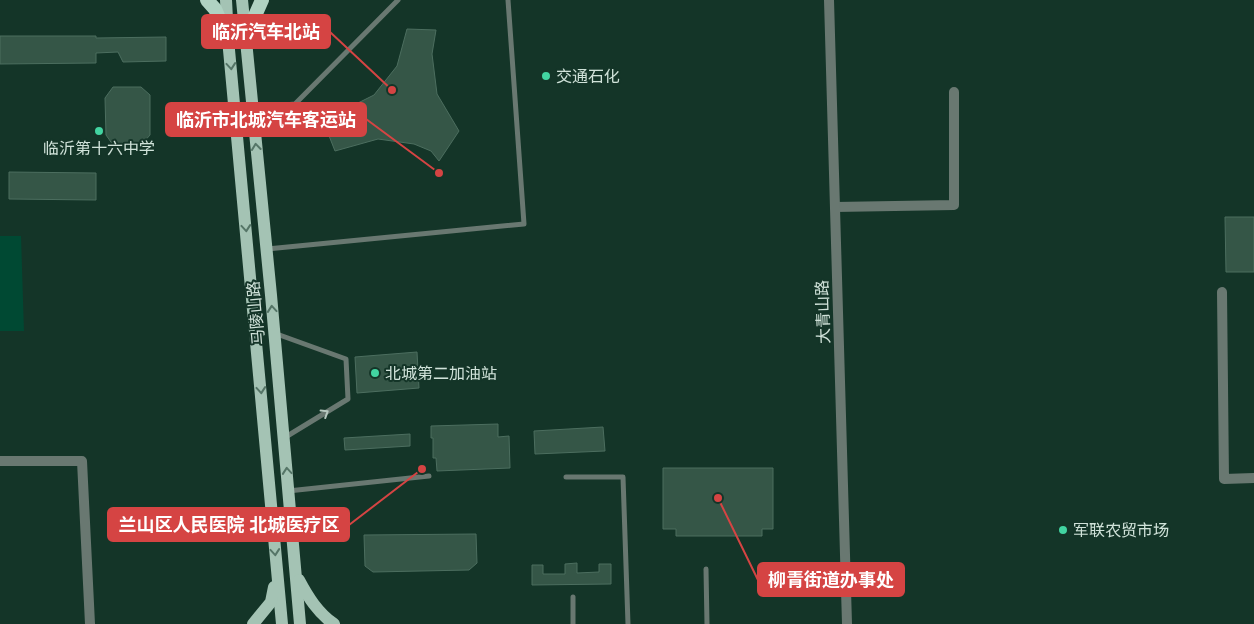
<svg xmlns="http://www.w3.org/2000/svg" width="1254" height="624" viewBox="0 0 1254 624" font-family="Montserrat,'Noto Sans SC',sans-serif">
	<rect width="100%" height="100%" fill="#143528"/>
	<polygon fill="#004933" points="0,236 21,236 24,331 0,331"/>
	<g fill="#355647" stroke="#4c6e5f">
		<polygon points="407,29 436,30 432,54 437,94 459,131 439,161 431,151 414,144 378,139 335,151 322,118 340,112 374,95 397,66"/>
		<polygon points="0,36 96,36 96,38 166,37 166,61 123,62 118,52 96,53 96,63 0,64"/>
		<polygon points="113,87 141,87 150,95 150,135 142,144 113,145 106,135 105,98"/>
		<polygon points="9,172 96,173 96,200 9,199"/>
		<polygon points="1225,217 1254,217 1254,272 1226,272"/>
		<polygon points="417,352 419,388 357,393 355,357"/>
		<polygon points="498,424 498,437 509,436 510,468 437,471 436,458 433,458 433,438 431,438 431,426"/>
		<polygon points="603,427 605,451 535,454 534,431"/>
		<polygon points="410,434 410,446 345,450 344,438"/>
		<polygon points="663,468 773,468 773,529 762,529 762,536 676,536 676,529 663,529"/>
		<polygon points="476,534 477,563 469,570 373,572 365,566 364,535"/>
		<polygon points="577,563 577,573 599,572 599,564 611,564 611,584 532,585 532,565 543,565 543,574 565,574 565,564"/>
	</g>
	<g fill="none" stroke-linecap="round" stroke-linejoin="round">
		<g stroke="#697871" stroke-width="5">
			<polyline points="253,108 295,104 398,0"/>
			<polyline points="267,249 524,224 508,0"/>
			<polyline points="274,333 346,359 348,399 284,438"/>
			<polyline points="566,477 623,477 628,624"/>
			<polyline points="288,491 429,476"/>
			<polyline points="706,569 707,624"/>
			<polyline points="573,597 573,624"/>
		</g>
		<g stroke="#697871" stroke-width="10">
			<polyline points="835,207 954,205 954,92"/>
			<polyline points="1222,292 1224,479 1254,478"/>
			<polyline points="0,461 82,461 90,624"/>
		</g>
		<polyline stroke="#697871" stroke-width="10" points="829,0 847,624"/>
		<g stroke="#a4c3b4" stroke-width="12">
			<polyline points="226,0 228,39 282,624"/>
			<polyline points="242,0 271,295 300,624"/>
			<path d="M 299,580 C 308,597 318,613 334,624"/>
			<polyline points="253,624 271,602 274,587"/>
		</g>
		<g stroke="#b0d2c2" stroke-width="14">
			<polyline points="207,0 215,9 228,39"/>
			<polyline points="246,36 262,0"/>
		</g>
	</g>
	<defs><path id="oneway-chevron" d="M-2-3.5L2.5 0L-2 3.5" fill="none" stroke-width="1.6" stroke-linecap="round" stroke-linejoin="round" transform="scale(1.25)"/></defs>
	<g stroke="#557567">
		<use href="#oneway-chevron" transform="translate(231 66) rotate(85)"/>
		<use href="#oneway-chevron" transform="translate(256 147) rotate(-96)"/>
		<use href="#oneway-chevron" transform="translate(246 228) rotate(85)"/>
		<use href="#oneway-chevron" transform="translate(272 309) rotate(-95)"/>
		<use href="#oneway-chevron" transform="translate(261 390) rotate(85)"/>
		<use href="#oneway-chevron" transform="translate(287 471) rotate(-95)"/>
		<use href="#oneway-chevron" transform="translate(275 552) rotate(85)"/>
	</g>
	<use stroke="#b6c8bf" href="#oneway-chevron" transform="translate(325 413) rotate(-32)"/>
	<g fill="#42d4a1" stroke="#143528" stroke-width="2">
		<circle cx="546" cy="76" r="5"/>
		<circle cx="99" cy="131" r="5"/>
		<circle cx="375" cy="373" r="5"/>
		<circle cx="1063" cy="530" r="5"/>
	</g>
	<g text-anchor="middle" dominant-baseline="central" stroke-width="4" stroke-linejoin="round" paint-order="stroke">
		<g font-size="16" fill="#d0e2d9" stroke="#143528" text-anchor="start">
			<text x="556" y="76">交通石化</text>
			<text x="99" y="148" text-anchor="middle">临沂第十六中学</text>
			<text x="385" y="373">北城第二加油站</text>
			<text x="1073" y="530">军联农贸市场</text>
		</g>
		<g font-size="16" fill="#d0e2d9" stroke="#143528">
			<text transform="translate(823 312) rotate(-92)">大青山路</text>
			<text transform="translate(256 313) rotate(-95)">马陵山路</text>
		</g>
	</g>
	<path fill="none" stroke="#d54443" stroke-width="2" d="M392 90L330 32M439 173L366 119M422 469L349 525M718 498L758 580"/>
	<g fill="#d54443" stroke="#143528" stroke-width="2">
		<circle cx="392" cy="90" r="5"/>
		<circle cx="439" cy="173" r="5"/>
		<circle cx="422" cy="469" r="5"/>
		<circle cx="718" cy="498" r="5"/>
	</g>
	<g fill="#d54443" stroke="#d54443" stroke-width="2">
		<rect x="202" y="15" width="128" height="33" rx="5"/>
		<rect x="166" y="103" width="200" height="33" rx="5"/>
		<rect x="108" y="508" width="241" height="33" rx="5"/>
		<rect x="758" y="563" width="146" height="33" rx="5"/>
	</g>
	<g font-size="18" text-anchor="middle" font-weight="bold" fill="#fff">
		<text x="266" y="38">临沂汽车北站</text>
		<text x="266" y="126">临沂市北城汽车客运站</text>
		<text x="229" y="531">兰山区人民医院 北城医疗区</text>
		<text x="831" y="586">柳青街道办事处</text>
	</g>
</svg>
